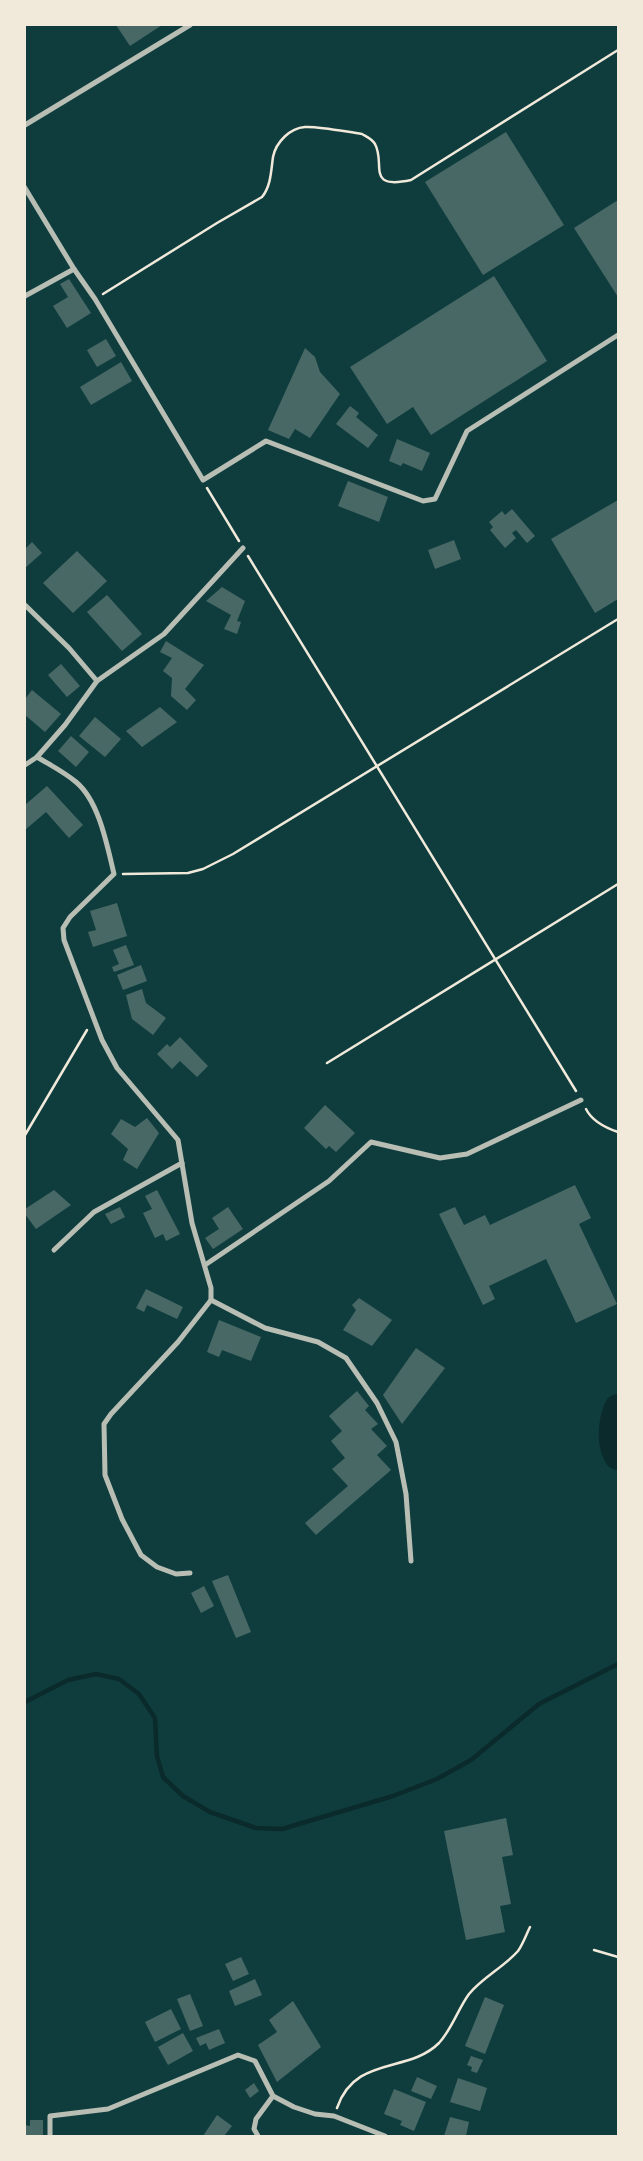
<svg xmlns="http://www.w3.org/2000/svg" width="643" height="2161" viewBox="0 0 643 2161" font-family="Ubuntu,sans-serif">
	<rect width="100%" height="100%" fill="#0f3d3e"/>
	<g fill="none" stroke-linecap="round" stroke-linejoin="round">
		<polyline stroke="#0a2a2b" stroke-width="4.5" points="25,1702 68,1680 96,1674 119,1679 139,1694 155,1718 157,1756 163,1777 183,1796 210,1812 256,1828 282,1829 393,1796 437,1779 471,1760 539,1704 618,1664"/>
		<path stroke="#0a2a2b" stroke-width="28" d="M 618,1408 C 612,1423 610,1442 618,1456"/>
	</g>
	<g fill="#486865">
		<polygon points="116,25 162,25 130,46"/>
		<polygon points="506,132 564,225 483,275 425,182"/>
		<polygon points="618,200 618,297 574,228"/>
		<polygon points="494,276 547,361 431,435 413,407 387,424 350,367"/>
		<polygon points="69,279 91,313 67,328 53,306 68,297 60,284"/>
		<polygon points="106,339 116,356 97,367 87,350"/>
		<polygon points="305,348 315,357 320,372 340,394 310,438 295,429 289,439 268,430"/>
		<polygon points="121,362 132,381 91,405 80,387"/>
		<polygon points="350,406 359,413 356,417 378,435 368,448 336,424"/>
		<polygon points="397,439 430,453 422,471 403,463 401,466 389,461"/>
		<polygon points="348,481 388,497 379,522 338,506"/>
		<polygon points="618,500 618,599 595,613 551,539"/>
		<polygon points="512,509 535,536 527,543 516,530 512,533 516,538 505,548 490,530 493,527 489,522 502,511 505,515"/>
		<polygon points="454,540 461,559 435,569 428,550"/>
		<polygon points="32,542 42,553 25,568 25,549"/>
		<polygon points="77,551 107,581 73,613 43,583"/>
		<polygon points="222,587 245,601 237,621 241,622 237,634 224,629 231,615 206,601"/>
		<polygon points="107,595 142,634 122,651 87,612"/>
		<polygon points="166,641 204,665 185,689 196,700 187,710 171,696 172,678 163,671 172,658 160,652"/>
		<polygon points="61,664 80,686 67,697 48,675"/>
		<polygon points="32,690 61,714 45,732 25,715 25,699"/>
		<polygon points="160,707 177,722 142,747 126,731"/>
		<polygon points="95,717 121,739 105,757 79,736"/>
		<polygon points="71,736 89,752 76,767 58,751"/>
		<polygon points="47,786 83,825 69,838 46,812 25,830 25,805"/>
		<polygon points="117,903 127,936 93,947 88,932 96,930 90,911"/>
		<polygon points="126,945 134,965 114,972 112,967 119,964 113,950"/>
		<polygon points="141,965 147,981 123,990 117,975"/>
		<polygon points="142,989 146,1003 166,1018 153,1035 132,1019 126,995"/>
		<polygon points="180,1037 208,1066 197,1077 180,1061 172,1069 157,1054 167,1044 170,1047"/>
		<polygon points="325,1105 355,1133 336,1152 329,1146 326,1149 304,1128"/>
		<polygon points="147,1118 159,1133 137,1169 123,1160 128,1149 111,1134 121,1119 135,1127"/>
		<polygon points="575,1185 591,1218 579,1224 617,1304 576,1323 546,1259 489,1286 495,1299 483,1305 439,1214 455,1207 464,1225 485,1215 490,1225"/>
		<polygon points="54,1190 71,1205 36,1229 25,1214 25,1209"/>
		<polygon points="157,1190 180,1234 166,1241 163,1234 155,1238 143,1213 152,1209 145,1196"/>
		<polygon points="120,1207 125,1217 111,1224 105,1214"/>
		<polygon points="228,1207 243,1229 213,1249 205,1238 219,1229 212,1218"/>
		<polygon points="146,1289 183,1307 177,1319 147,1305 144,1312 136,1308"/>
		<polygon points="359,1298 392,1320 372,1346 343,1330 356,1310 352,1305"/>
		<polygon points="219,1320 261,1337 251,1361 222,1350 219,1357 207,1352"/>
		<polygon points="416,1348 445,1368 402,1424 383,1395"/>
		<polygon points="357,1391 369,1406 365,1410 378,1424 371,1429 387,1446 377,1455 391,1470 316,1535 305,1523 348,1486 332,1469 345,1458 331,1441 342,1431 329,1416"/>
		<polygon points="228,1575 251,1632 236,1638 212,1581"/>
		<polygon points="204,1586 214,1606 201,1613 191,1593"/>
		<polygon points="506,1818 513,1855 502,1857 511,1904 500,1906 505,1932 466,1940 444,1831"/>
		<polygon points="241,1957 249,1974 233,1981 225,1964"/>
		<polygon points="255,1979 262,1995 235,2006 229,1991"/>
		<polygon points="190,1994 203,2026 190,2031 177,1999"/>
		<polygon points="485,1997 504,2005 485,2054 465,2046"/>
		<polygon points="293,2001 321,2047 277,2082 258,2045 277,2032 269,2020"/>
		<polygon points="171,2009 181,2029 155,2042 145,2022"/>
		<polygon points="219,2029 225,2043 209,2050 206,2043 200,2046 196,2038"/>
		<polygon points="183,2033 193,2051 168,2065 158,2047"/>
		<polygon points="471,2056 483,2060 477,2073 471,2071 472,2067 467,2065"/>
		<polygon points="417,2077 437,2086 431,2099 411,2091"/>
		<polygon points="458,2078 487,2088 480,2111 450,2102"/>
		<polygon points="254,2083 259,2091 250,2098 245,2090"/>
		<polygon points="394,2089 426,2102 414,2131 400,2125 402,2121 384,2114"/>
		<polygon points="217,2115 232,2126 224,2136 203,2136"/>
		<polygon points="450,2117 469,2122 466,2136 444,2136"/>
		<polygon points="30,2120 43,2120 43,2136 25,2136 25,2125 30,2126"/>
	</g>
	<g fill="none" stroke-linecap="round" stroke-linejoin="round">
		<g stroke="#f1e9da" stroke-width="2.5">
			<path d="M 103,294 L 217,223 L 262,197 C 271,186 271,171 273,157 C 276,142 290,128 305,127 C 319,126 347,132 362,134 C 367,137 372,139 375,144 C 386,164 365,190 411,180 L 618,50"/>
			<polyline points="207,488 239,541"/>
			<polyline points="248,556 576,1091"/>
			<polyline points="123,874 188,873 203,869 233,854 618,619"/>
			<polyline points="327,1063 618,884"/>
			<path d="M 586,1109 C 592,1121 606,1128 618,1132"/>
			<polyline points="25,1135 87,1030"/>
			<polyline points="594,1950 618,1957"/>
			<path d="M 337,2108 C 355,2055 408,2074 439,2043 C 452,2029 458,2009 469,1994 C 483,1977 504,1967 518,1951 C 523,1944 526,1935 530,1927"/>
		</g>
		<g stroke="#b8beb3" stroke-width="5">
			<polyline points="25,125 190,25"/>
			<polyline points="25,188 74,269 95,299 203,480 266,441 423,501 435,499 467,431 618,335"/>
			<polyline points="25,296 74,269"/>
			<polyline points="25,605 69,648 97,681"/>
			<path d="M 37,757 C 50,765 64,772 76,782 C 99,801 107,845 114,874 L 70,917 L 63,928 L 64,940 L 102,1040 L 117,1068 L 178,1140 L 192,1223 L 211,1288 L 211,1300 L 178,1342 L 111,1414 L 104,1424 L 105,1475 L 122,1519 L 141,1555 L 157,1567 L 176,1574 L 190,1573"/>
			<polyline points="25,765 37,757 65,725 97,681 164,634 243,548"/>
			<polyline points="54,1250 94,1212 182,1163"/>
			<polyline points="205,1265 329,1181 371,1142 440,1158 467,1154 581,1100"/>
			<polyline points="211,1300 265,1328 318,1342 346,1358 377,1403 396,1442 406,1494 411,1561"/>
			<polyline points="50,2136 50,2116 108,2109 238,2055 255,2061 273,2096 294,2107 315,2114 334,2116 385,2136"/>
			<polyline points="258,2136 254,2129 256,2119 273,2096"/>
		</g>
	</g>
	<rect width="643" height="2161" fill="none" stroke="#f1e9da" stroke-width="52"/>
</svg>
